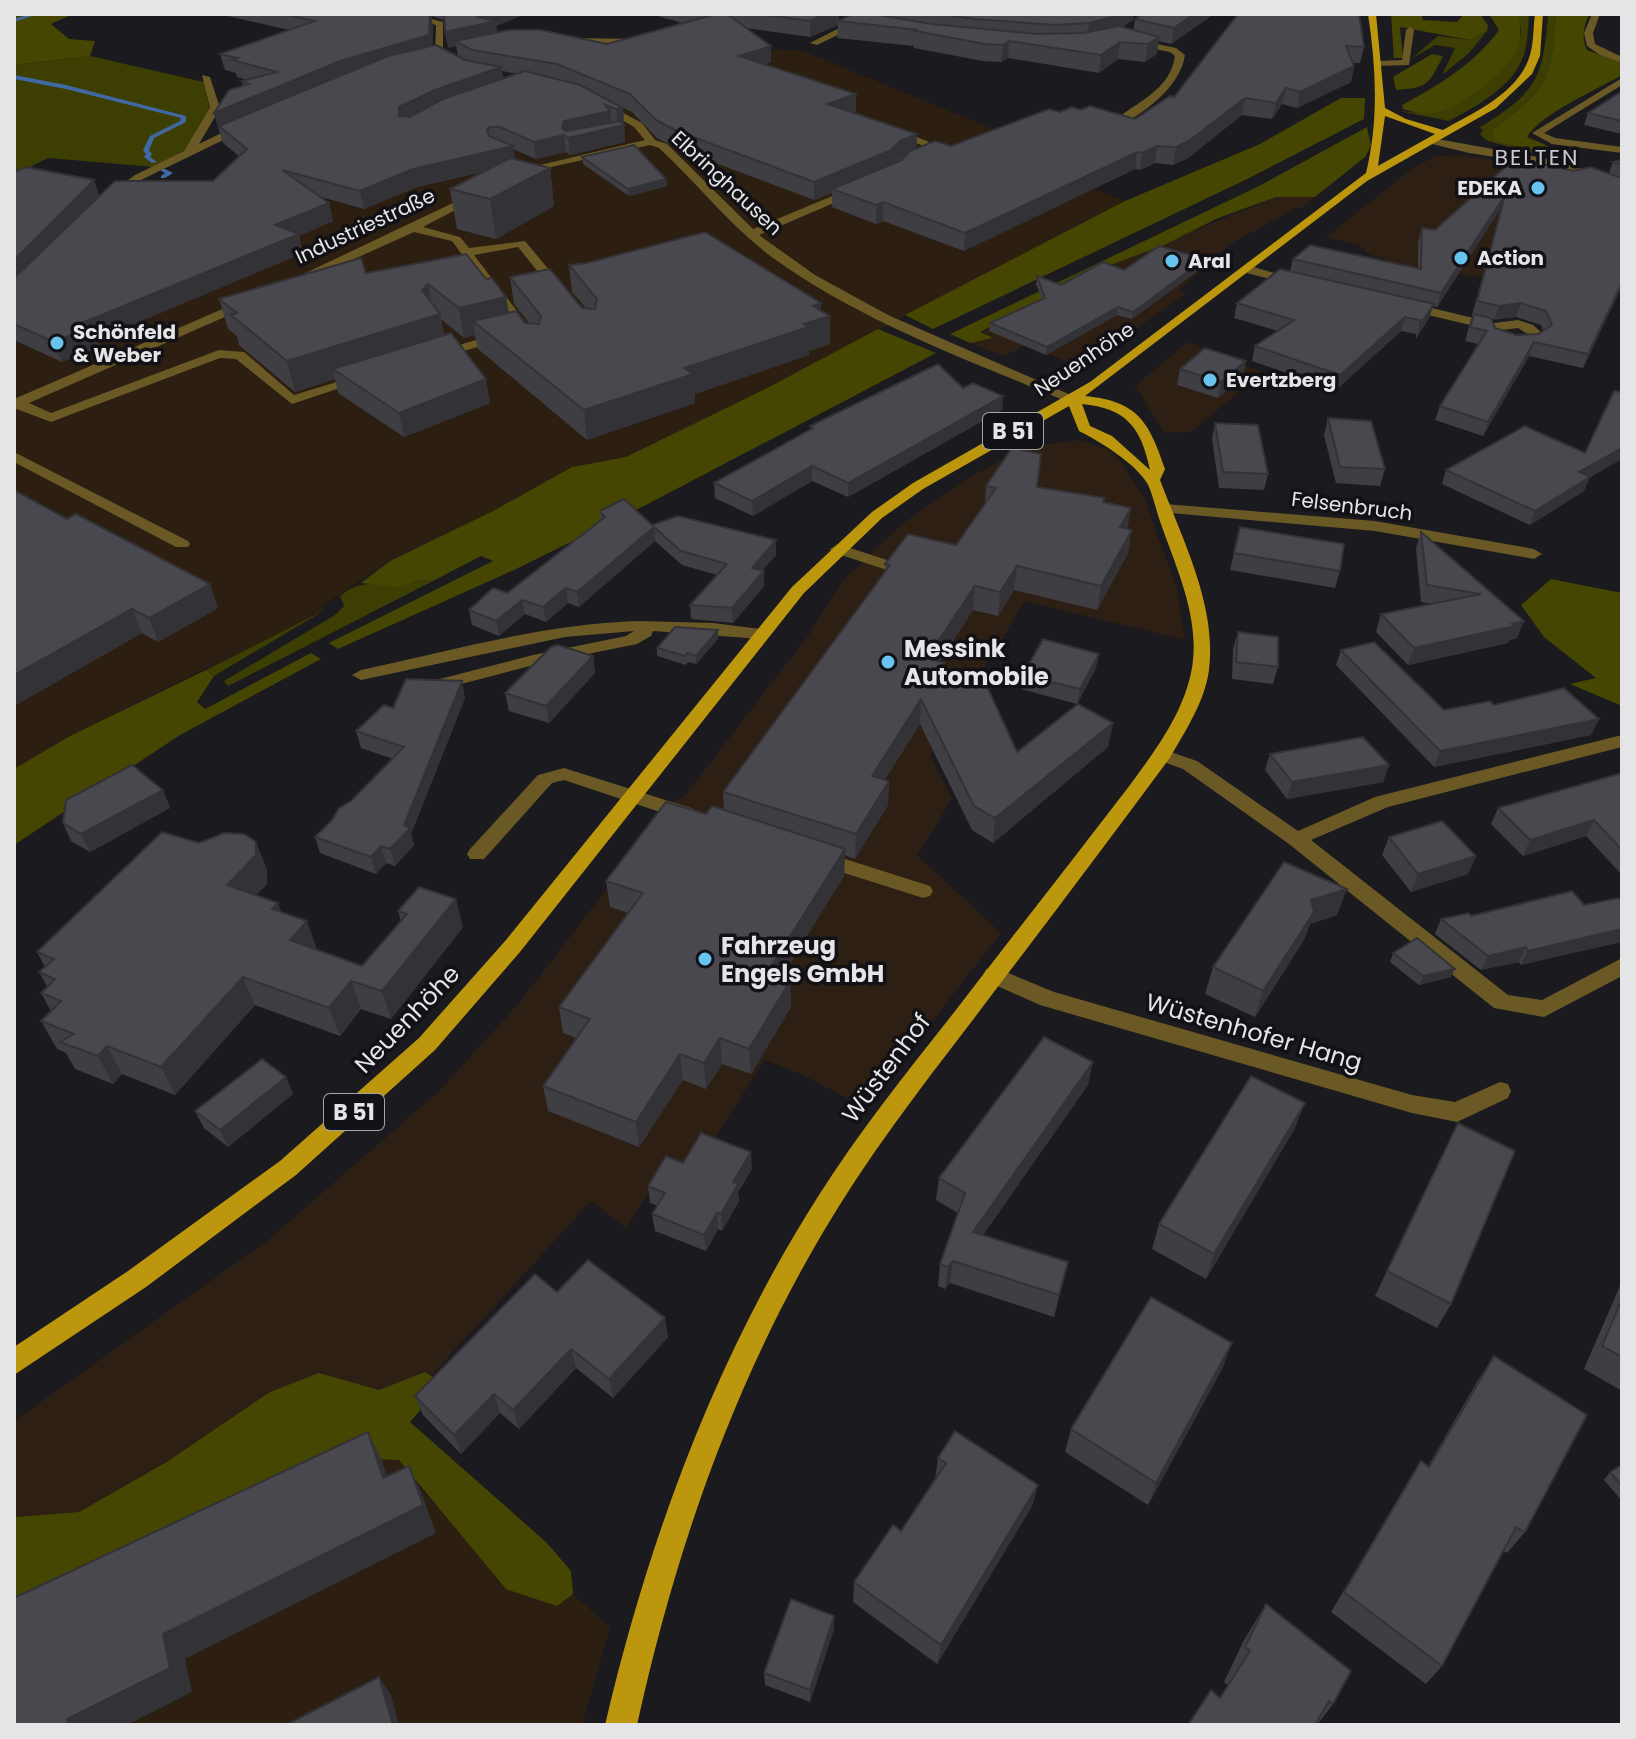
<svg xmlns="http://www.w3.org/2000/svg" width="1636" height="1739" viewBox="0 0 1636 1739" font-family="Poppins,sans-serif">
	<rect width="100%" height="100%" fill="#1a1a1f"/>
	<g fill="#2d1f13">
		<polygon points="1460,155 1558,169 1592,291 1381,265 1386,259 1370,255 1361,246 1326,237 1410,170 1435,156"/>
		<polygon points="1276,197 1315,197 1302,208 1297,208 1230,244 1178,291 1186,294 1080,367 1026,345 1004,356 970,343 991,339 980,333 1102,268"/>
		<polygon points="1188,342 1263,372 1191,432 1165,433 1135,386"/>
		<polygon points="1079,440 1107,449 1119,458 1145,500 1177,589 1185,640 1025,601 930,756 952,799 917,855 1001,933 865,1108 805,1076 765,1060 713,1140 681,1167 667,1162 626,1228 591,1201 432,1375 425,1372 379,1390 318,1373 79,1512 14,1518 14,1421 268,1240 439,1091 519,1003 676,799 683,798 810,633 843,580 902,524 962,482 1022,448"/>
	</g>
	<g fill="#2c1f12">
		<polygon points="678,43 803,51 1008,135 1086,186 1125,201 771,386 626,457 572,467 493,511 390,561 321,607 325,610 70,736 14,769 14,235 252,231 356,189"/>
		<polygon points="334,1458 399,1460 432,1502 557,1606 573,1594 610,1628 582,1725 14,1725"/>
	</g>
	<g fill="#3c3e02">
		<path d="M 1519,14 L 1529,14 C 1528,28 1528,44 1523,57 C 1513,87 1475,107 1449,121 L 1399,111 L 1430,114 L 1521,33 Z"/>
		<path d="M 1548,14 L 1556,14 C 1550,90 1548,84 1491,131 L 1500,143 L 1545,153 L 1544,156 L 1488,141 L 1480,135 L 1483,129 L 1479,128 C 1536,92 1543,81 1548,14 Z"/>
		<polygon points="1487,31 1469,53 1442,75 1455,48 1435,45 1411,59 1438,36 1470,40"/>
		<polygon points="90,56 204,82 210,111 184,151 154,167 48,158 14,175 14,65"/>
		<path d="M 419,580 L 433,581 L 228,686 L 224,681 L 335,615 L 344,606 L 340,596 C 368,573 387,592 419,580 Z"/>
		<polygon points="325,610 214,676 206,670"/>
	</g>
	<g fill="#454602">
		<polygon points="14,14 73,14 51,24 69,39 95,41 90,56 14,65"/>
		<polygon points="1391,14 1421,14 1423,20 1457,22 1464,14 1480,14 1488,25 1487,31 1470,40 1400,27 1403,58 1394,58"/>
		<path d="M 1489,14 L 1519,14 C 1521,26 1521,39 1516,51 C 1506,74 1453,114 1427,114 C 1419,114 1411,111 1403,109 L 1402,105 C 1439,85 1474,64 1499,30 Z"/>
		<path d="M 1556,14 L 1589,14 C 1584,26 1581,37 1587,50 L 1622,63 L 1622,75 C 1596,90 1542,113 1527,137 L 1548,146 L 1545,153 L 1500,143 L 1495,140 L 1491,131 C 1548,85 1550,89 1556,14 Z"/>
		<path d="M 1432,54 L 1443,56 C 1429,84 1428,88 1396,90 L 1393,77 Z"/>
		<polygon points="1341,98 1365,98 1364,119 1243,181 933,329 905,315 1125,201 1260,144"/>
		<polygon points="1367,127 1371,146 1365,157 1315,197 1276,197 1218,218 1164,245 1102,268 980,332 993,338 970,343 950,334 1259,186"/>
		<polygon points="878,329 936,353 644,506 514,570 338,649 329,643 493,561 481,556 433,581 419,580 398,587 361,583 390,561 493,511 572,467 626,457 771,386"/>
		<polygon points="1551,579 1622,593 1622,706 1570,684 1596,678 1544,637 1521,605"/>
		<polygon points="311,653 321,659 180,735 14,845 14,769 70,736 206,670 214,676 197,702 205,709"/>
		<polygon points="425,1372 439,1381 430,1399 410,1422 547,1543 571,1571 573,1594 557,1606 506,1589 399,1460 334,1458 14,1631 15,1517 79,1512 168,1461 270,1392 319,1373 379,1390"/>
	</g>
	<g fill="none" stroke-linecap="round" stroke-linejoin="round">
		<g fill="#4068a2" fill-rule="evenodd">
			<polygon points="31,14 38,14 14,22 14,19"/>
			<polygon points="14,75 66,85 186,116 186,122 154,138 149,150 152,154 150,157 157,162 152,163 144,157 146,154 143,150 150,136 180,121 181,118 66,89 14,79"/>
			<polygon points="161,169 165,169 173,173 165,178 161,178 161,176 165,173 161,171"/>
		</g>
		<g fill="#6a5925" fill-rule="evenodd">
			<polygon points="400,14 414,14 443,22 443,57 435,55 436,25"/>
			<polygon points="1592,14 1600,14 1593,33 1595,44 1622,57 1622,63 1600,55 1587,46 1584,33"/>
			<polygon points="857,19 860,24 817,45 810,43"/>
			<polygon points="1410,27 1414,30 1409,65 1375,66 1378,61 1402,60 1406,30"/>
			<polygon points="565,38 645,39 649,42 645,45 562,43"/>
			<path d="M 1133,39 L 1176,48 L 1185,55 C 1180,87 1145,113 1117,127 L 1112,124 L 1113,122 C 1137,101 1170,91 1175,56 L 1170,52 L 1130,44 Z"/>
			<polygon points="202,75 210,77 220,108 199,144 240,124 248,124 248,128 143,179 115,199 107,199 107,195 135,175 184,151 210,108"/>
			<polygon points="1622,78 1622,85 1544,133 1555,138 1622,147 1622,153 1552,144 1532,133"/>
			<path d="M 599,100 L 642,123 L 655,140 L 667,144 L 753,229 L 854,187 L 862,187 L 862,191 L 759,235 L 815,275 L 888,315 L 1080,399 L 1068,402 C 968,360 862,322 773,258 C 731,227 698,184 659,148 L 650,145 L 515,175 L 515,171 L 645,140 L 634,127 L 596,105 Z"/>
			<polygon points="889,129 897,129 946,149 924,156 924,152 932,149 889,133"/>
			<polygon points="1432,138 1554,160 1622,182 1622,189 1554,166 1469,153 1428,143 1428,139"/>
			<polygon points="476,192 480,193 480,197 423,227 460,237 469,248 525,241 564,288 564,294 556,294 518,247 474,255 530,328 530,334 520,334 452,241 414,232 303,282 293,279"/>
			<polygon points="1243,266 1251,266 1303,282 1297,286 1243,272"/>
			<polygon points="248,298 252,299 252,305 29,403 51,413 219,350 244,352 294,395 363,374 370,378 292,404 236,359 220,358 51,422 14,408 14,399"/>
			<polygon points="1407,302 1494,323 1518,320 1533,325 1544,335 1539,344 1511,345 1511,339 1531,336 1518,328 1495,331 1403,309 1403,303"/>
			<polygon points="501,332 506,333 506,339 435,359 428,355"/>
			<polygon points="14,452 188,541 190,544 188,547 176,547 14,462"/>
			<polygon points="1165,504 1375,521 1534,549 1542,554 1534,559 1375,531 1160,512 1157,509"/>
			<polygon points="838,544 896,563 898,566 890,571 832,552 830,549"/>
			<path d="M 638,621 L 713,623 L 767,630 L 769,634 L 761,639 L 653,631 L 651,636 L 637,644 L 534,665 L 442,689 L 436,688 L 433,684 L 436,680 L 533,655 L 626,636 L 634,631 L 565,637 L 361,680 L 352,675 L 361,670 C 453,650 544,624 638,621 Z"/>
			<polygon points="1622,735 1622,747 1388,807 1311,840 1508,995 1542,1000 1622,958 1622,976 1544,1017 1494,1008 1289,844 1183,769 1155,759 1153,755 1162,749 1197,761 1298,831 1375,797"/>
			<polygon points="564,768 694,809 697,814 687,821 564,780 552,783 484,859 470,859 467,854 470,849 538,775"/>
			<polygon points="820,851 930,886 933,891 930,896 923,898 813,863 810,858 813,853"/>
			<polygon points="994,967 1054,992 1412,1095 1455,1102 1500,1082 1508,1084 1511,1091 1508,1098 1457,1122 1412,1113 1040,1005 986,981 983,975 986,969"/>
		</g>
		<path fill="#bc960c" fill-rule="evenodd" d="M 1368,14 L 1376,14 L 1385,108 L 1406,119 L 1443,130 C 1473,113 1517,94 1529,58 C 1534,45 1533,28 1535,14 L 1543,14 L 1540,56 L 1532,74 L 1496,108 L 1367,181 L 1085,396 C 1138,401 1149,422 1165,469 L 1160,480 C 1182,539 1217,605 1209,670 C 1205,701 1185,732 1169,759 C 1104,847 1038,934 972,1021 C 919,1090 866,1159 822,1234 C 732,1387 675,1552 637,1725 L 605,1725 C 649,1538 715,1358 819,1195 C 859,1132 906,1073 952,1015 C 1011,938 1071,862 1130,785 C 1155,751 1182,715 1191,673 C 1202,622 1177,570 1161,524 C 1156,511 1153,494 1147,483 C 1135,463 1099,441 1079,431 L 1069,406 L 923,489 L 882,518 L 804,593 L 520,952 L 435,1050 L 296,1175 L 146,1287 L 14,1375 L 14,1347 L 128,1271 L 280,1161 L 419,1038 L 506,940 L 792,587 L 872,512 L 913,483 L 1090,382 L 1366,173 C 1379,120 1376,67 1368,14 ZM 1385,116 L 1435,134 L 1378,166 ZM 1082,404 C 1126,408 1141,427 1150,470 L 1112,436 L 1090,426 Z"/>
	</g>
	<g fill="#3e3e43" fill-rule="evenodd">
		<path d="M 219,14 L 525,14 L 496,26 L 497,32 L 607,44 L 682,23 L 651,14 L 839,14 L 839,21 L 851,15 L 844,14 L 1134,14 L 1133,20 L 1122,27 L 1133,30 L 1135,19 L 1142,14 L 1214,14 L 1171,44 L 1158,41 L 1157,54 L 1145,62 L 1118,59 L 1099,73 L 1008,58 L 1001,62 L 983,61 L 914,48 L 914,46 L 837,38 L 838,25 L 810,37 L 746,28 L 771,62 L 765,64 L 856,94 L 856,111 L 852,113 L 917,134 L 916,149 L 951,146 L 1060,112 L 1081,110 L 1135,119 L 1174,97 L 1238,14 L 1364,47 L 1360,63 L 1353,63 L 1354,66 L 1351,82 L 1297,108 L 1282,104 L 1272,119 L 1242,115 L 1188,158 L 1173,165 L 1155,163 L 1140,170 L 1135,169 L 964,251 L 883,221 L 876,224 L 832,207 L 832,193 L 814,200 L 678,149 L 657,138 L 632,112 L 623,108 L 625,142 L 570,155 L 566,152 L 536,159 L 513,149 L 515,159 L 550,168 L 554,206 L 496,239 L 457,229 L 450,189 L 487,171 L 417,187 L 364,209 L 321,197 L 329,203 L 333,221 L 299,236 L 303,253 L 98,339 L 100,346 L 62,362 L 14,340 L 14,172 L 94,180 L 99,196 L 213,181 L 239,156 L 223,143 L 214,113 L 243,86 L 242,81 L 247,80 L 237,77 L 236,73 L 225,70 L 220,54 L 289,30 ZM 431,16 L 444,20 L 448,48 L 456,46 L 458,56 L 432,46 L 433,27 ZM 502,71 L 517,74 L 503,78 Z"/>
		<polygon points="1622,91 1622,134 1584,125 1588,113"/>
		<polygon points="582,157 666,179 667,186 629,196 583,164"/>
		<path d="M 1622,160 L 1622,286 L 1583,368 L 1529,356 L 1483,436 L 1435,420 L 1440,406 L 1478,344 L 1465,341 L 1501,208 L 1437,307 L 1433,306 L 1429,318 L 1416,339 L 1416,334 L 1401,331 L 1336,390 L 1252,361 L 1255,346 L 1278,331 L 1234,318 L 1237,303 L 1290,271 L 1293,259 L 1418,268 L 1418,242 L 1422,228 L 1435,230 L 1528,162 L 1574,171 L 1609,173 L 1613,162 ZM 1516,317 L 1541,325 L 1543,330 L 1538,334 L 1516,335 L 1495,328 L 1492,319 Z"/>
		<polygon points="1205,259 1203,267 1132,319 1117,315 1046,355 989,331 990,323 1042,299 1036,284 1037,276 1061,285 1124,270"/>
		<polygon points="569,265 821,303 821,311 830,344 809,351 809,355 695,394 695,403 587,440 478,349 475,335 464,338 441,319 444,335 490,403 404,437 338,393 335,379 295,392 239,345 237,336 228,329 219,299 366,273 486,279 506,297 509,312 525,323 529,323 514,304 510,277 586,308 572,292"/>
		<polygon points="1246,361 1243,376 1218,398 1177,385 1180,369"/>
		<polygon points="963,388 1003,396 1002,410 848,497 812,481 753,516 715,498 714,483 810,429 810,426"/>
		<polygon points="1328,418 1385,469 1380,486 1336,483 1324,435"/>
		<polygon points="1215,423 1268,474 1264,490 1219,488 1212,439"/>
		<polygon points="1585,453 1622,459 1590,477 1584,491 1530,525 1442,484 1446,470"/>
		<polygon points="986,486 1037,487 1105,498 1104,502 1127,529 1128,553 1097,610 1014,590 998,616 973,610 940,661 944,673 1017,752 1113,723 1108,747 993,843 972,830 920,724 885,779 889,781 888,805 855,859 845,855 844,876 781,978 790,981 791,1007 751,1074 722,1064 706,1089 683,1080 639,1147 548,1111 543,1086 576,1038 563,1033 559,1007 628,913 610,907 606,881 706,814 724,811 723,792 885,572 885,564 956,545 985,504"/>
		<polygon points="14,490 218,608 158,642 142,633 14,706"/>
		<polygon points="600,511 652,525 776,540 776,555 762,571 764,571 764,586 733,623 691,619 690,605 717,575 682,565 655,541 579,607 568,603 546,622 525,614 499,636 472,625 469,610 507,593 601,520"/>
		<polygon points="1240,527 1340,571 1335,588 1230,570"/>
		<polygon points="1421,532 1524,621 1517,638 1509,640 1508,643 1408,665 1376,632 1381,614 1432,604 1421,602 1416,548"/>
		<polygon points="1238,632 1278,667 1273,684 1232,679 1233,649"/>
		<polygon points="718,639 696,664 688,662 686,665 657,656 657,648"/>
		<polygon points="1341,650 1444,710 1494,705 1591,735 1434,767 1336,665"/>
		<polygon points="593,656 595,673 549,723 509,711 505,693"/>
		<polygon points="1096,668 1077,704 1021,689 1023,675"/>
		<polygon points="465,698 411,834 414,845 395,866 386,863 376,874 320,853 315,837 393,759 361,748 356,731 393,708"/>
		<polygon points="1270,754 1389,765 1383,782 1287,799 1265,770"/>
		<polygon points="1622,773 1622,875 1586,836 1523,856 1491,824 1498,808"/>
		<polygon points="163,790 170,808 90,852 71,841 63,823"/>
		<polygon points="1389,837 1476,856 1468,874 1411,892 1382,855"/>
		<polygon points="256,842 267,870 267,884 256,895 282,913 316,950 362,966 401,922 398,911 463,927 391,1019 361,1009 340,1036 255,1005 175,1095 122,1074 113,1084 75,1069 66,1053 57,1049 41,1021 51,1011 41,993 47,986 39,972 45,967 37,952 199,843"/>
		<polygon points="1284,862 1337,915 1310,924 1305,938 1255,1017 1205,994 1213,967"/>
		<polygon points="1471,916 1561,955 1521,965 1519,962 1481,970 1435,934 1441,919"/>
		<polygon points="1393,953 1451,977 1419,985 1390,962"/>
		<polygon points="286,1077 293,1094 228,1147 204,1128 195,1111"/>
		<polygon points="1088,1085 983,1235 1068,1262 1054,1317 950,1283 945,1289 938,1286 940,1264 958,1213 936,1200 939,1178"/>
		<polygon points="1458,1123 1451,1304 1437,1328 1375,1296"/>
		<polygon points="1295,1128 1206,1279 1152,1249 1159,1224"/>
		<polygon points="683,1163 752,1169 738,1192 739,1201 722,1231 718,1229 706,1251 655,1231 652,1214 658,1206 650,1203 648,1186"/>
		<polygon points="1622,1281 1622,1391 1584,1369"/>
		<polygon points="557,1292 668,1337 613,1398 576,1368 519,1429 500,1413 461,1454 423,1415 415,1396"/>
		<polygon points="1494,1356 1525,1532 1507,1553 1503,1551 1442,1666 1426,1684 1331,1612 1407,1483 1421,1461 1428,1466 1478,1380"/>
		<polygon points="1223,1367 1148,1505 1065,1452 1071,1429"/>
		<polygon points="938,1458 1038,1485 1032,1506 937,1664 853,1602 854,1582 901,1531 935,1479"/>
		<polygon points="1622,1465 1622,1501 1604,1480 1610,1472"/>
		<polygon points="1266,1604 1333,1704 1317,1725 1188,1725 1220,1698 1228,1685 1224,1682 1244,1640"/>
		<polygon points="834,1616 834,1629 810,1702 765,1685 764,1673"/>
	</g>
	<g fill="#323237">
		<polygon points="431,14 433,27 432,52 219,126 220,131 219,131 214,113"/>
		<polygon points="486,14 525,14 496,26 498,37 455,41 456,46 448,48 445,32"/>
		<polygon points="825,14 839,14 838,25 810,37 810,21"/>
		<polygon points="1120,14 1134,14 1133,20 1114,32 1087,39 1089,23"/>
		<polygon points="1194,14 1214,14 1171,44 1174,28"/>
		<polygon points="1159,37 1157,54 1145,62 1148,44"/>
		<polygon points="1009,41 1008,58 1001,62 1003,45"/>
		<polygon points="1120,42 1118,59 1099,73 1101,55"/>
		<polygon points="771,46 771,62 740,73 739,56"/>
		<polygon points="1354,66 1351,82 1297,108 1300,92"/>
		<polygon points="501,67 504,83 403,124 399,116 399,107 435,90"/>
		<polygon points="1286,88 1282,104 1272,119 1276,103"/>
		<polygon points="856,94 856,111 827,122 827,104"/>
		<polygon points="1245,98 1242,115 1188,158 1173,165 1176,147"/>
		<polygon points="623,108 625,142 570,155 568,138 564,135 566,152 536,159 534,142 562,128 564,121 610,111 612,127 618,126 616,109"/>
		<polygon points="917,134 916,152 899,159 890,168 832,189 832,193 814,200 814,182"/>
		<polygon points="513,146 515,164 417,187 364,209 360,191 413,169"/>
		<polygon points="1157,146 1155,163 1140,170 1142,153"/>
		<polygon points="1137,152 1135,169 964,251 965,233"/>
		<polygon points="550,168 554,206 496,239 490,199"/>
		<polygon points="666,179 667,186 629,196 628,189"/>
		<polygon points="94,180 100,198 14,287 14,260"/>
		<polygon points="1505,195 1501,208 1437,307 1441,293"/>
		<polygon points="883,202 883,221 876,224 876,205"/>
		<polygon points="329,203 333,221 299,236 303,253 98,339 100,346 62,362 54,342 84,322 275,225"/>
		<polygon points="1205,259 1203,267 1132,319 1133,312"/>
		<polygon points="1622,283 1622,286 1583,368 1588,354"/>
		<polygon points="428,284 434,313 440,314 445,344 333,369 335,379 295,392 287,361 422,290"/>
		<polygon points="506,297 511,326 473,321 475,335 464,338 459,308"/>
		<polygon points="821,303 821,319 830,316 830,344 809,351 809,355 695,394 695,403 587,440 584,410 684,368 804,324 813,306"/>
		<polygon points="1521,303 1516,317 1494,320 1499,306"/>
		<polygon points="1434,304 1429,318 1416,339 1420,325"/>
		<polygon points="1118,307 1117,315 1046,355 1047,347"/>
		<polygon points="1405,317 1401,331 1336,390 1340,375"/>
		<polygon points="1534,342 1529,356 1483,436 1488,422"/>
		<polygon points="1246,361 1243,376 1218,398 1221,382"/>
		<polygon points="486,379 490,403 404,437 399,413"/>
		<polygon points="1003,396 1002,410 848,497 848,483"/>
		<polygon points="1622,448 1622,459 1574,486 1579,472"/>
		<polygon points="812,466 812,481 753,516 752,501"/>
		<polygon points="1590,477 1584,491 1530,525 1535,511"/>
		<polygon points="1131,508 1127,532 1120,527"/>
		<polygon points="654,527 655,541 579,607 577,592"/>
		<polygon points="1132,530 1128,553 1097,610 1101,586"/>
		<polygon points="776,540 776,555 752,583 752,568"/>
		<polygon points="1017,566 1014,590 998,616 1000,592"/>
		<polygon points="764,571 764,586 733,623 732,608"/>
		<polygon points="210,584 218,608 158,642 149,618"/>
		<polygon points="975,586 973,610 926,682 927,658"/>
		<polygon points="566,588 568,603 546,622 543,607"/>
		<polygon points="522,600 525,614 499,636 496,621"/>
		<polygon points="132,609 142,633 14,706 14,675"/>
		<polygon points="1524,621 1517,638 1509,640 1508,643 1408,665 1414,648"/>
		<polygon points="718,630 718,639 696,664 696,656"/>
		<polygon points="1099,654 1096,668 1077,704 1080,689"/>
		<polygon points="593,656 595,673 549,723 546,706"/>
		<polygon points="462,681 465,698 411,834 414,845 395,866 390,849 404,825"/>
		<polygon points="921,699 920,724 871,800 872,776"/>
		<polygon points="1599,719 1591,735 1434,767 1440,751"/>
		<polygon points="1113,723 1108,747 993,843 995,818"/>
		<polygon points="1389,765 1383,782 1287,799 1292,782"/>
		<polygon points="889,781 888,805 855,859 856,834"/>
		<polygon points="163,790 170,808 90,852 81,834"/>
		<polygon points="1594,820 1586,836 1523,856 1530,840"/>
		<polygon points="256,842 267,870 267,884 238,914 227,885"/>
		<polygon points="381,846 386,863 376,874 371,857"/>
		<polygon points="845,849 844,876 768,999 767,973"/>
		<polygon points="1476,856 1468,874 1411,892 1418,874"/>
		<polygon points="1347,889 1337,915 1310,924 1305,938 1255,1017 1263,991 1311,900"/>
		<polygon points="456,899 463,927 391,1019 382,991"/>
		<polygon points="278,903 289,931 272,909"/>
		<polygon points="307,921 317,949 300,968 290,940"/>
		<polygon points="1622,929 1622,942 1521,965 1528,951"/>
		<polygon points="1526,947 1519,962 1481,970 1488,956"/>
		<polygon points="1455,969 1451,977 1419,985 1423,976"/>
		<polygon points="243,977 255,1005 175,1095 161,1067"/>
		<polygon points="351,981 361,1009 340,1036 329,1008"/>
		<polygon points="790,981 791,1007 751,1074 749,1049"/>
		<polygon points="720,1038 722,1064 706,1089 704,1063"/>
		<polygon points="107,1046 122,1074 113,1084 98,1056"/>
		<polygon points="680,1054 683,1080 639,1147 636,1122"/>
		<polygon points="1093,1062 1088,1085 970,1254 973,1232"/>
		<polygon points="286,1077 293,1094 228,1147 220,1130"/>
		<polygon points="1305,1103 1295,1128 1206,1279 1214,1254"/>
		<polygon points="751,1152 752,1169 738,1192 739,1201 722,1231 721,1214 733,1182"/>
		<polygon points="717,1213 718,1229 706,1251 704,1235"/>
		<polygon points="953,1261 950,1283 945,1289 948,1267"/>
		<polygon points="665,1318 668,1337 613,1398 609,1379"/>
		<polygon points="1232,1343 1223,1367 1148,1505 1156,1483"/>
		<polygon points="571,1349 576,1368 519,1429 513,1410"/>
		<polygon points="494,1394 500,1413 461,1454 454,1435"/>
		<polygon points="368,1432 382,1461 397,1507 383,1478"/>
		<polygon points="409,1466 422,1494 436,1533 185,1659 192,1692 127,1725 68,1725 67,1719 163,1634"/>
		<polygon points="1038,1485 1032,1506 937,1664 941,1645"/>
		<polygon points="834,1616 834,1629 810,1702 810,1690"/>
		<polygon points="379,1677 391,1695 399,1725 393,1725"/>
	</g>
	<g fill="#48484e" stroke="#323237" stroke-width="2">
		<polygon points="284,14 430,14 429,35 340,61 214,113 229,90 249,84 242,81 277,72 232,60 238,58 220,54 315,21"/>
		<polygon points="444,14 486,14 478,17 496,21 445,32"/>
		<polygon points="704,14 727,14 771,46 739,56 856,94 827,104 917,134 900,141 891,150 814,182 677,131 656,120 630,94 557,64 472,50 455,41 509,30 541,30 607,44 709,16"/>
		<polygon points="760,14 825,14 810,21"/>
		<polygon points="853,14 873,14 932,24 1036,34 1083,33 1119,26 1159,37 1148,44 1120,42 1101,55 1009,41 1003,45 985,44 915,31 918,30 838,21"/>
		<polygon points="941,14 1120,14 1116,16 1089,23 1055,25 974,19"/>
		<polygon points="1142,14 1194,14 1174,28 1135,19"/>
		<polygon points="1238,14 1359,14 1364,47 1346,46 1354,66 1300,92 1286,88 1276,103 1245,98 1190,140 1176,147 1157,146 1142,153 1137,152 965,233 883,202 876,205 832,189 902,160 910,151 935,141 951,146 1049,109 1060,112 1072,107 1081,110 1090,106 1135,119 1170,96 1174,97"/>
		<polygon points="436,45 465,60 501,67 435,90 399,107 399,116 410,117 443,99 525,71 580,85 623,108 616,109 605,105 610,111 564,121 562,128 566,131 620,121 624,125 568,138 564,135 534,142 500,127 490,127 487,130 489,136 513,146 413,169 360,191 282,170 329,203 275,225 299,234 84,322 93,326 54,342 14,324 14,278 115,181 213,181 247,149 219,126 388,56"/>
		<polygon points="1622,91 1622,121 1588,113"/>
		<polygon points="634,145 666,179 628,189 582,157"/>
		<polygon points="1522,152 1530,158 1525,166 1530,161 1574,171 1590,167 1622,178 1622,283 1588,354 1534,342 1488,422 1440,406 1487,331 1470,327 1474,314 1491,318 1495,328 1516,335 1538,334 1552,325 1546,311 1521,303 1499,306 1477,301 1505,195 1441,293 1293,259 1310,245 1421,269 1422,228 1435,230"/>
		<polygon points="510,158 550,168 490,199 450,189"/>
		<polygon points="1622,160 1622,165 1613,162"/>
		<polygon points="26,167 94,180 14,260 14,172"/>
		<polygon points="705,232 821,303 813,306 830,316 804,324 809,327 684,368 693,374 584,410 473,321 516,311 525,323 539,324 541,316 510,277 550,269 582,308 595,309 597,299 569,265 587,263"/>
		<polygon points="1159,246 1205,259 1133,312 1118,307 1047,347 990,323 1045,298 1037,276 1061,285 1103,262 1124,270"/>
		<polygon points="466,254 486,279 492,278 506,297 459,308 428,284 422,290 440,314 287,361 231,315 237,313 219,299 361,258 366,273"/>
		<polygon points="1280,269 1434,304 1420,325 1420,320 1405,317 1340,375 1255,346 1294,320 1237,303"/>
		<polygon points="451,333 486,379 399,413 333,369"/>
		<polygon points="1205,348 1246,361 1221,382 1180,369"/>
		<polygon points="938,364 963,388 973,383 1003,396 848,483 812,466 752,501 714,483 813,428 810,426"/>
		<polygon points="1614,391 1622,392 1622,448 1579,472 1590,477 1535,511 1446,470 1525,426 1585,453"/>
		<polygon points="1328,418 1371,421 1385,469 1340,467"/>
		<polygon points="1215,423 1258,425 1268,474 1223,472"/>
		<polygon points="1012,448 1041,454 1037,487 1105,498 1103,502 1131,508 1120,527 1132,530 1101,586 1017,566 1000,592 975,586 927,658 945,663 939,672 986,684 1017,752 1078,704 1113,723 995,818 974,806 921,699 872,776 889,781 856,834 723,792 890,565 885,564 908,534 956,545 996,488 986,486"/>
		<polygon points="14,490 67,519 76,514 210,584 149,618 132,609 14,675"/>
		<polygon points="624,499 652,525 678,516 776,540 752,568 764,571 732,608 690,605 727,564 681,551 654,527 577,592 566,588 543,607 522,600 496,621 469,610 493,588 507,593 605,517 600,511"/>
		<polygon points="1240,527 1344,544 1340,571 1234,553"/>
		<polygon points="1421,532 1524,621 1512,624 1515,626 1414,648 1381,614 1481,594 1427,585"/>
		<polygon points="675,627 718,630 696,656 688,653 685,656 657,648"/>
		<polygon points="1238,632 1278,637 1278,667 1236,662"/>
		<polygon points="1043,639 1099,654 1080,689 1023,675"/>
		<polygon points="1374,642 1444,710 1490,701 1494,705 1564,688 1599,719 1440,751 1341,650"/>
		<polygon points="558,645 593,656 546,706 505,693 551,647"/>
		<polygon points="406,679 462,681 404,825 410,828 390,849 381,846 371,857 315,837 332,820 339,808 351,801 404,747 356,731 384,705 393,708"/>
		<polygon points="1363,737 1389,765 1292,782 1270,754"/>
		<polygon points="132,765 163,790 81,834 63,823 66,800"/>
		<polygon points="1622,773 1622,850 1594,820 1530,840 1498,808"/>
		<polygon points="666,802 706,814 712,806 845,849 767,973 790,981 749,1049 720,1038 704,1063 680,1054 636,1122 543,1086 590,1019 559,1007 643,893 606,881"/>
		<polygon points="1442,821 1476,856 1418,874 1389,837"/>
		<polygon points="162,832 199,843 224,833 244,834 256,842 256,855 227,885 278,903 272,909 307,921 290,940 362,966 407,914 398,911 419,887 456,899 382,991 351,981 329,1008 243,977 161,1067 107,1046 98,1056 60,1042 74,1034 41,1021 61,1001 41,993 55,979 39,972 54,959 37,952"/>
		<polygon points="1284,862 1347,889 1311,900 1314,912 1263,991 1213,967"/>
		<polygon points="1572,891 1584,905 1619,898 1622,902 1622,929 1528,951 1526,947 1488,956 1441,919 1469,913 1471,916"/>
		<polygon points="1417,938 1455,969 1423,976 1393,953"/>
		<polygon points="1044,1037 1093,1062 973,1232 1068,1262 1059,1295 953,1261 948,1267 940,1264 965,1193 939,1178"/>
		<polygon points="262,1059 286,1077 220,1130 195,1111"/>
		<polygon points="1251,1076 1305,1103 1214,1254 1159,1224"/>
		<polygon points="1458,1123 1515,1151 1451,1304 1387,1271"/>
		<polygon points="701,1133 751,1152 733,1182 738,1184 721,1214 717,1213 704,1235 652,1214 665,1193 648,1186 666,1156 683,1163"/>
		<polygon points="588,1260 665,1318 609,1379 571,1349 513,1410 494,1394 454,1435 415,1396 535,1274 557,1292"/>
		<polygon points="1151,1297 1232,1343 1156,1483 1071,1429"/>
		<polygon points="1622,1299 1622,1357 1602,1346"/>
		<polygon points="1494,1356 1587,1415 1525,1532 1516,1527 1442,1666 1344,1592 1421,1461 1429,1467"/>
		<polygon points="955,1431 1038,1485 941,1645 854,1582 893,1525 901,1531 946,1463 938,1458"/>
		<polygon points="368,1432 383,1478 409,1466 423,1505 163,1634 170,1668 67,1719 68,1725 14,1725 14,1598"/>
		<polygon points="1622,1465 1622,1486 1610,1472"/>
		<polygon points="791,1599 834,1616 810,1690 764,1673"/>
		<polygon points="1266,1604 1351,1671 1333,1704 1329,1701 1315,1725 1188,1725 1211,1690 1220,1698 1250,1651 1245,1647"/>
		<polygon points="379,1677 393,1725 286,1725"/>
	</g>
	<g fill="#66c4ef" stroke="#111116" stroke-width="3">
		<circle cx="1538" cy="188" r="8"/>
		<circle cx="1461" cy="258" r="8"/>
		<circle cx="1172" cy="261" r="8"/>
		<circle cx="57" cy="343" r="8"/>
		<circle cx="1210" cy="380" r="8"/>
		<circle cx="888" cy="662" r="8"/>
		<circle cx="705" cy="959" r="8"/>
	</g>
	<g text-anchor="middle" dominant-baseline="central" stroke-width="7" stroke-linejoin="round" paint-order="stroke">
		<g font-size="20" fill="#e5e5e8" stroke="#111116">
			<text transform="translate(727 183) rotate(43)">Elbringhausen</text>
			<text transform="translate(365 226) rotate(-25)">Industriestraße</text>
			<text transform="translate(1084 359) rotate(-34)">Neuenhöhe</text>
			<text transform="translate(1352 506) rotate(7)">Felsenbruch</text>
		</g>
		<g font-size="20" font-weight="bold" fill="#e5e5e8" stroke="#111116" text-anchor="start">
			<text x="1522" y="188" text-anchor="end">EDEKA</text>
			<text x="1477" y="258">Action</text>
			<text x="1188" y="261">Aral</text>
			<text x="73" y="332">Schönfeld<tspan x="73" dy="23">&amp; Weber</tspan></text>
			<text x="1226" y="380">Evertzberg</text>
		</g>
		<g font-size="22" letter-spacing="2" fill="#c9cad1" stroke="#111116">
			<text x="1537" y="157">BELTEN</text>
		</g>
		<g fill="#111116" stroke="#a5a5a9" stroke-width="2">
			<rect x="983" y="413" width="60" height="36" rx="6"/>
			<rect x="324" y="1094" width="60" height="36" rx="6"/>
		</g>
		<g font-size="22" font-weight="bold" fill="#e5e5e8">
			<text x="1013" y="431">B 51</text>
			<text x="354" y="1112">B 51</text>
		</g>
		<g font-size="24" font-weight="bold" fill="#e5e5e8" stroke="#111116" text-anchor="start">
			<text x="904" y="648">Messink<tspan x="904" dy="28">Automobile</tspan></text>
			<text x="721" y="945">Fahrzeug<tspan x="721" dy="28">Engels GmbH</tspan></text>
		</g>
		<g font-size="24" fill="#e5e5e8" stroke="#111116">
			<text transform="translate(407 1019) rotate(-46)">Neuenhöhe</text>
			<text transform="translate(1254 1032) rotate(16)">Wüstenhofer Hang</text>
			<text transform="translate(886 1068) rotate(-53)">Wüstenhof</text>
		</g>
	</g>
	<rect width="1636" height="1739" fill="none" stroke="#e5e5e8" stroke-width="32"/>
</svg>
